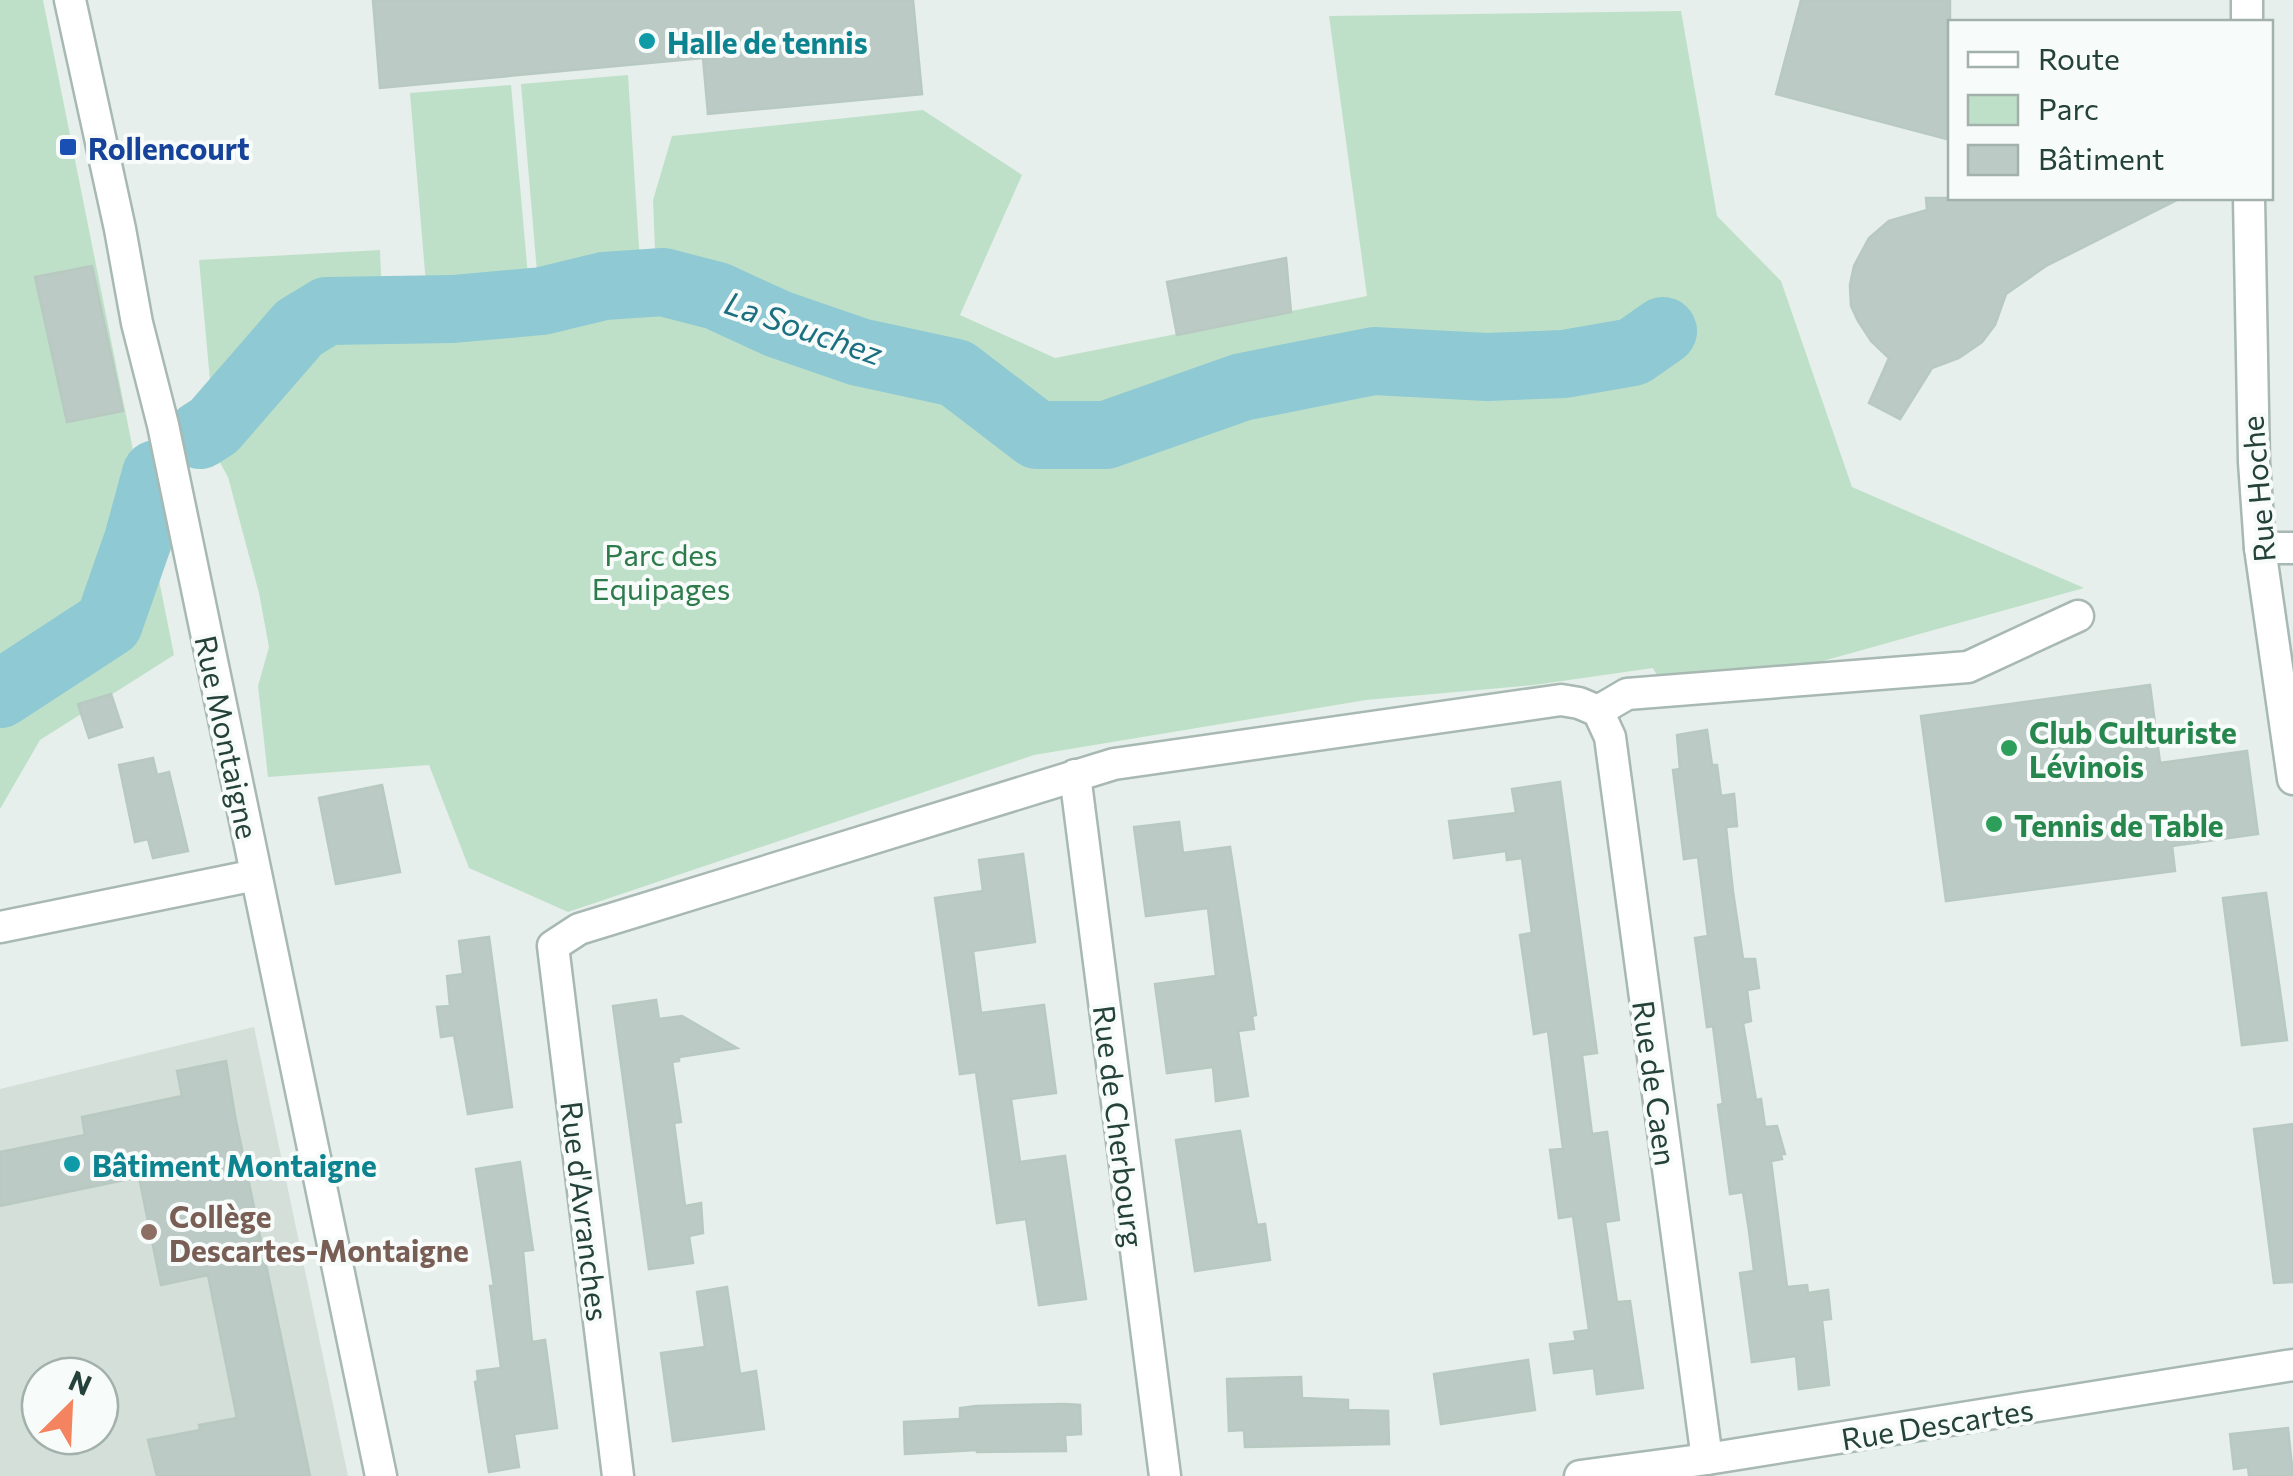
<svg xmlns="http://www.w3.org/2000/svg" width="2293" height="1476" viewBox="0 0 2293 1476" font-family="Commissioner,sans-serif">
	<rect width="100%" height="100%" fill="#e6efeb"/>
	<path fill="#d4dfda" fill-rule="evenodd" d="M 254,1027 L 348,1476 L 0,1476 L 0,1089 ZM 40,1376 L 100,1376 L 100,1436 L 40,1436 Z"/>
	<g fill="#bfe0c8">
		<polygon points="0,0 43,0 174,655 40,740 0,809"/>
		<polygon points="1681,11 1717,216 1781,281 1852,487 2084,588 1805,666 1659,679 1653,668 1534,685 1366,700 1034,755 568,912 469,868 429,765 268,777 258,686 269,647 259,593 228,477 217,457 199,260 380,250 382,300 656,275 653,200 672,136 923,110 1022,175 960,315 1055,358 1367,296 1329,16"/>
		<polygon points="628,75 640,263 537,272 521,84"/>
		<polygon points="511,85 528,276 426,284 410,93"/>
	</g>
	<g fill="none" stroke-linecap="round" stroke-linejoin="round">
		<g stroke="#8ec9d4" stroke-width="68">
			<polyline points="200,435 214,426 299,328 327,311 453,309 542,301 604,286 663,282 717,296 778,324 859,352 956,373 1037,435 1106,435 1242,387 1374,361 1487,367 1564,364 1633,352 1663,331"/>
			<polyline points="0,694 109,623 138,540 156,474"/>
		</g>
	</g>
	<g fill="#bbcac4" stroke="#b8c9c2" stroke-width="2.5">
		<polygon points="373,0 913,0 922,94 708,114 703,58 380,88"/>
		<polygon points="1801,0 1950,0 1950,140 1776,94"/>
		<polygon points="1926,198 2181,198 2046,266 2006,294 1995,325 1982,342 1959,358 1932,368 1900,419 1869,403 1889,358 1871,341 1858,321 1851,306 1850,285 1854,266 1869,238 1889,221 1927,210"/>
		<polygon points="1286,258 1291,312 1177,335 1167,282"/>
		<polygon points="92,266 123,411 67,422 35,277"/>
		<polygon points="2150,685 2160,763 2247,751 2258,834 2172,846 2175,871 1946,901 1921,716"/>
		<polygon points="111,694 122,727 89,738 78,704"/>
		<polygon points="1707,730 1712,765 1717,765 1721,796 1734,794 1737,826 1726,827 1733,892 1743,959 1755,959 1759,988 1747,990 1751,1021 1743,1023 1756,1100 1761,1099 1765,1127 1777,1126 1785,1154 1781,1154 1782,1159 1771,1161 1787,1287 1807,1285 1808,1293 1828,1290 1831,1319 1822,1320 1829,1385 1799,1389 1796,1356 1752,1362 1740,1273 1754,1271 1749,1231 1743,1192 1730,1194 1718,1105 1723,1104 1713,1026 1707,1027 1695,938 1708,936 1698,857 1684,859 1673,770 1680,769 1677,735"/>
		<polygon points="153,758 157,775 169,772 188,851 153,858 148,839 135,842 119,765"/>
		<polygon points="1560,782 1597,1053 1582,1055 1592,1134 1607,1132 1619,1220 1605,1222 1617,1302 1630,1301 1643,1388 1597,1394 1594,1368 1554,1373 1550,1344 1576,1341 1574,1332 1589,1330 1573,1216 1559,1218 1550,1150 1563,1149 1548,1031 1534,1034 1520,935 1532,933 1522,858 1507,860 1506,851 1454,858 1449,821 1516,813 1512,789"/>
		<polygon points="382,785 400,872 336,884 319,798"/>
		<polygon points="1179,822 1183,853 1230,847 1256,1015 1252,1016 1254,1029 1238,1031 1248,1096 1216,1101 1213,1067 1167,1073 1155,984 1216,976 1208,908 1146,916 1134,827"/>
		<polygon points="1023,854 1035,942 973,951 981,1013 1044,1005 1056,1093 1011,1099 1020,1162 1065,1156 1086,1299 1039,1305 1026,1219 997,1223 976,1072 960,1074 935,898 983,891 979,860"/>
		<polygon points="2266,893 2287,1040 2242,1045 2223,898"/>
		<polygon points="489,937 512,1107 468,1114 454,1035 441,1037 437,1007 450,1006 447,976 463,974 459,941"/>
		<polygon points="656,1000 659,1019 682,1016 737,1048 679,1057 679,1061 672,1062 681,1122 674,1123 685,1206 701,1203 703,1233 689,1236 693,1263 649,1269 613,1006"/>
		<polygon points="226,1061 235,1116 310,1476 157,1476 148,1440 200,1430 199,1425 237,1418 208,1275 161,1285 139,1177 0,1206 0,1152 85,1135 82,1117 182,1096 177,1071"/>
		<polygon points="2293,1124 2293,1282 2274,1283 2254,1129"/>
		<polygon points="1240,1131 1257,1225 1265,1224 1270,1260 1195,1271 1176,1140"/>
		<polygon points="520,1162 533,1250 523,1251 532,1342 545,1340 557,1428 514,1434 519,1467 489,1472 475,1382 478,1381 477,1371 501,1368 490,1286 494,1286 476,1169"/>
		<polygon points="727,1287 740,1374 756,1371 764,1429 673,1441 661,1353 705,1347 697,1292"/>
		<polygon points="1528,1360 1535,1410 1441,1424 1434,1374"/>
		<polygon points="1301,1377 1302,1398 1348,1400 1348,1410 1388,1411 1389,1444 1245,1447 1244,1430 1229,1431 1227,1379"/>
		<polygon points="1064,1404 1080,1405 1081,1434 1065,1435 1066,1451 977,1452 977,1450 905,1454 904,1422 960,1419 960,1408 976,1406"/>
		<polygon points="2288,1428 2293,1476 2249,1476 2248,1467 2234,1469 2230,1434"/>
	</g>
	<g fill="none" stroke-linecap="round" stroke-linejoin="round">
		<g stroke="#a8b8b2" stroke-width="35">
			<g id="minor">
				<polyline points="70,0 120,229 137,323 163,425 381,1476"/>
				<polyline points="2247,0 2247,22"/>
				<polyline points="2249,198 2254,462 2260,548 2293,779"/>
				<polyline points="2260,548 2293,548"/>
				<polyline points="1598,711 1610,737 1707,1459"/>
				<polyline points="1598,711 1627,694 1968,667 2078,616"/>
				<polyline points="1075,775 1165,1476"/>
				<polyline points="0,927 256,875"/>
				<polyline points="618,1476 553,946 579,929 1114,764 1561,700 1579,703 1598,711"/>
				<polyline points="1580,1476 1707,1459 2293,1365"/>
			</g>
		</g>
		<use href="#minor" stroke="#fff" stroke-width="30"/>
	</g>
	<g fill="#0f9aa8" stroke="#f7fbf9" stroke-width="4">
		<circle cx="647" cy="41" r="10"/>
		<circle cx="72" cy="1164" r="10"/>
	</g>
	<rect fill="#1a4fb4" stroke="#f7fbf9" stroke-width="4" x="58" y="137" width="20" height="20" rx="5"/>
	<g fill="#2e9e5b" stroke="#f7fbf9" stroke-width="4">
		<circle cx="2009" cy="748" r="10"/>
		<circle cx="1994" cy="824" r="10"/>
	</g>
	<circle fill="#8d6e63" stroke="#f7fbf9" stroke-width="4" cx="149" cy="1232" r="10"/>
	<g text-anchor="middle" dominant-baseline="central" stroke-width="8" stroke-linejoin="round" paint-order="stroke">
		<g font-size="30" font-weight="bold" fill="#0d838f" stroke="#f7fbf9" text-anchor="start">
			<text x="667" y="41">Halle de tennis</text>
			<text x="92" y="1164">Bâtiment Montaigne</text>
		</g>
		<g font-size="30" font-weight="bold" fill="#164399" stroke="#f7fbf9" text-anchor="start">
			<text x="88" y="147">Rollencourt</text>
		</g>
		<g font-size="30" fill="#24423a" stroke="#f7fbf9">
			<text transform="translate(2257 489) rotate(-95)">Rue Hoche</text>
			<text transform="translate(228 737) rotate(78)">Rue Montaigne</text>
			<text transform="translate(1656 1083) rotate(82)">Rue de Caen</text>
			<text transform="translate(1120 1126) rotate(83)">Rue de Cherbourg</text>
			<text transform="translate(586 1211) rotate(83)">Rue d'Avranches</text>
			<text transform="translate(1937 1423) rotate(-9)">Rue Descartes</text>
		</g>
		<g font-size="30" fill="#2d7a4b" stroke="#f7fbf9">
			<text x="661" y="553">Parc des<tspan x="661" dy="34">Equipages</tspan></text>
		</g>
		<g font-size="30" font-weight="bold" fill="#27864d" stroke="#f7fbf9" text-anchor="start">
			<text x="2029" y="731">Club Culturiste<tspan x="2029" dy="34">Lévinois</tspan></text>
			<text x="2014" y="824">Tennis de Table</text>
		</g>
		<g font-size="30" font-weight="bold" fill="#785e54" stroke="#f7fbf9" text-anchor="start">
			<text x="169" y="1215">Collège<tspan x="169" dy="34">Descartes-Montaigne</tspan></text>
		</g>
		<g font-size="32" font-style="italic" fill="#1c6f80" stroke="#f7fbf9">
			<text transform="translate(804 327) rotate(19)">La Souchez</text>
		</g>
	</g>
	<rect x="1948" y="20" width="325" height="180" fill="#f7fbf9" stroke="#a3b1ad" stroke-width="2.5"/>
	<rect x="1968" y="52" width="50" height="15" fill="#ffffff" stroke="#a3b1ad" stroke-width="2.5"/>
	<text x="2038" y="70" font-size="30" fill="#24423a">Route</text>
	<rect x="1968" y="95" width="50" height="30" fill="#bfe0c8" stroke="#a3b1ad" stroke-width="2.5"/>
	<text x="2038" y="120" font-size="30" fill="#24423a">Parc</text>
	<rect x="1968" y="145" width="50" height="30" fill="#bbcac4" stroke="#a3b1ad" stroke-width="2.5"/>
	<text x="2038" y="170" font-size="30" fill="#24423a">Bâtiment</text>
	<g transform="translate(70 1406) rotate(24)"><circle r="48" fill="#f7fbf9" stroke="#a3b1ad" stroke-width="2.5"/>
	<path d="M0-8L18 38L0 25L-18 38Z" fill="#f4845f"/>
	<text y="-15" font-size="28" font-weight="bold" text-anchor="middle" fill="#24423a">N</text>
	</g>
</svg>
